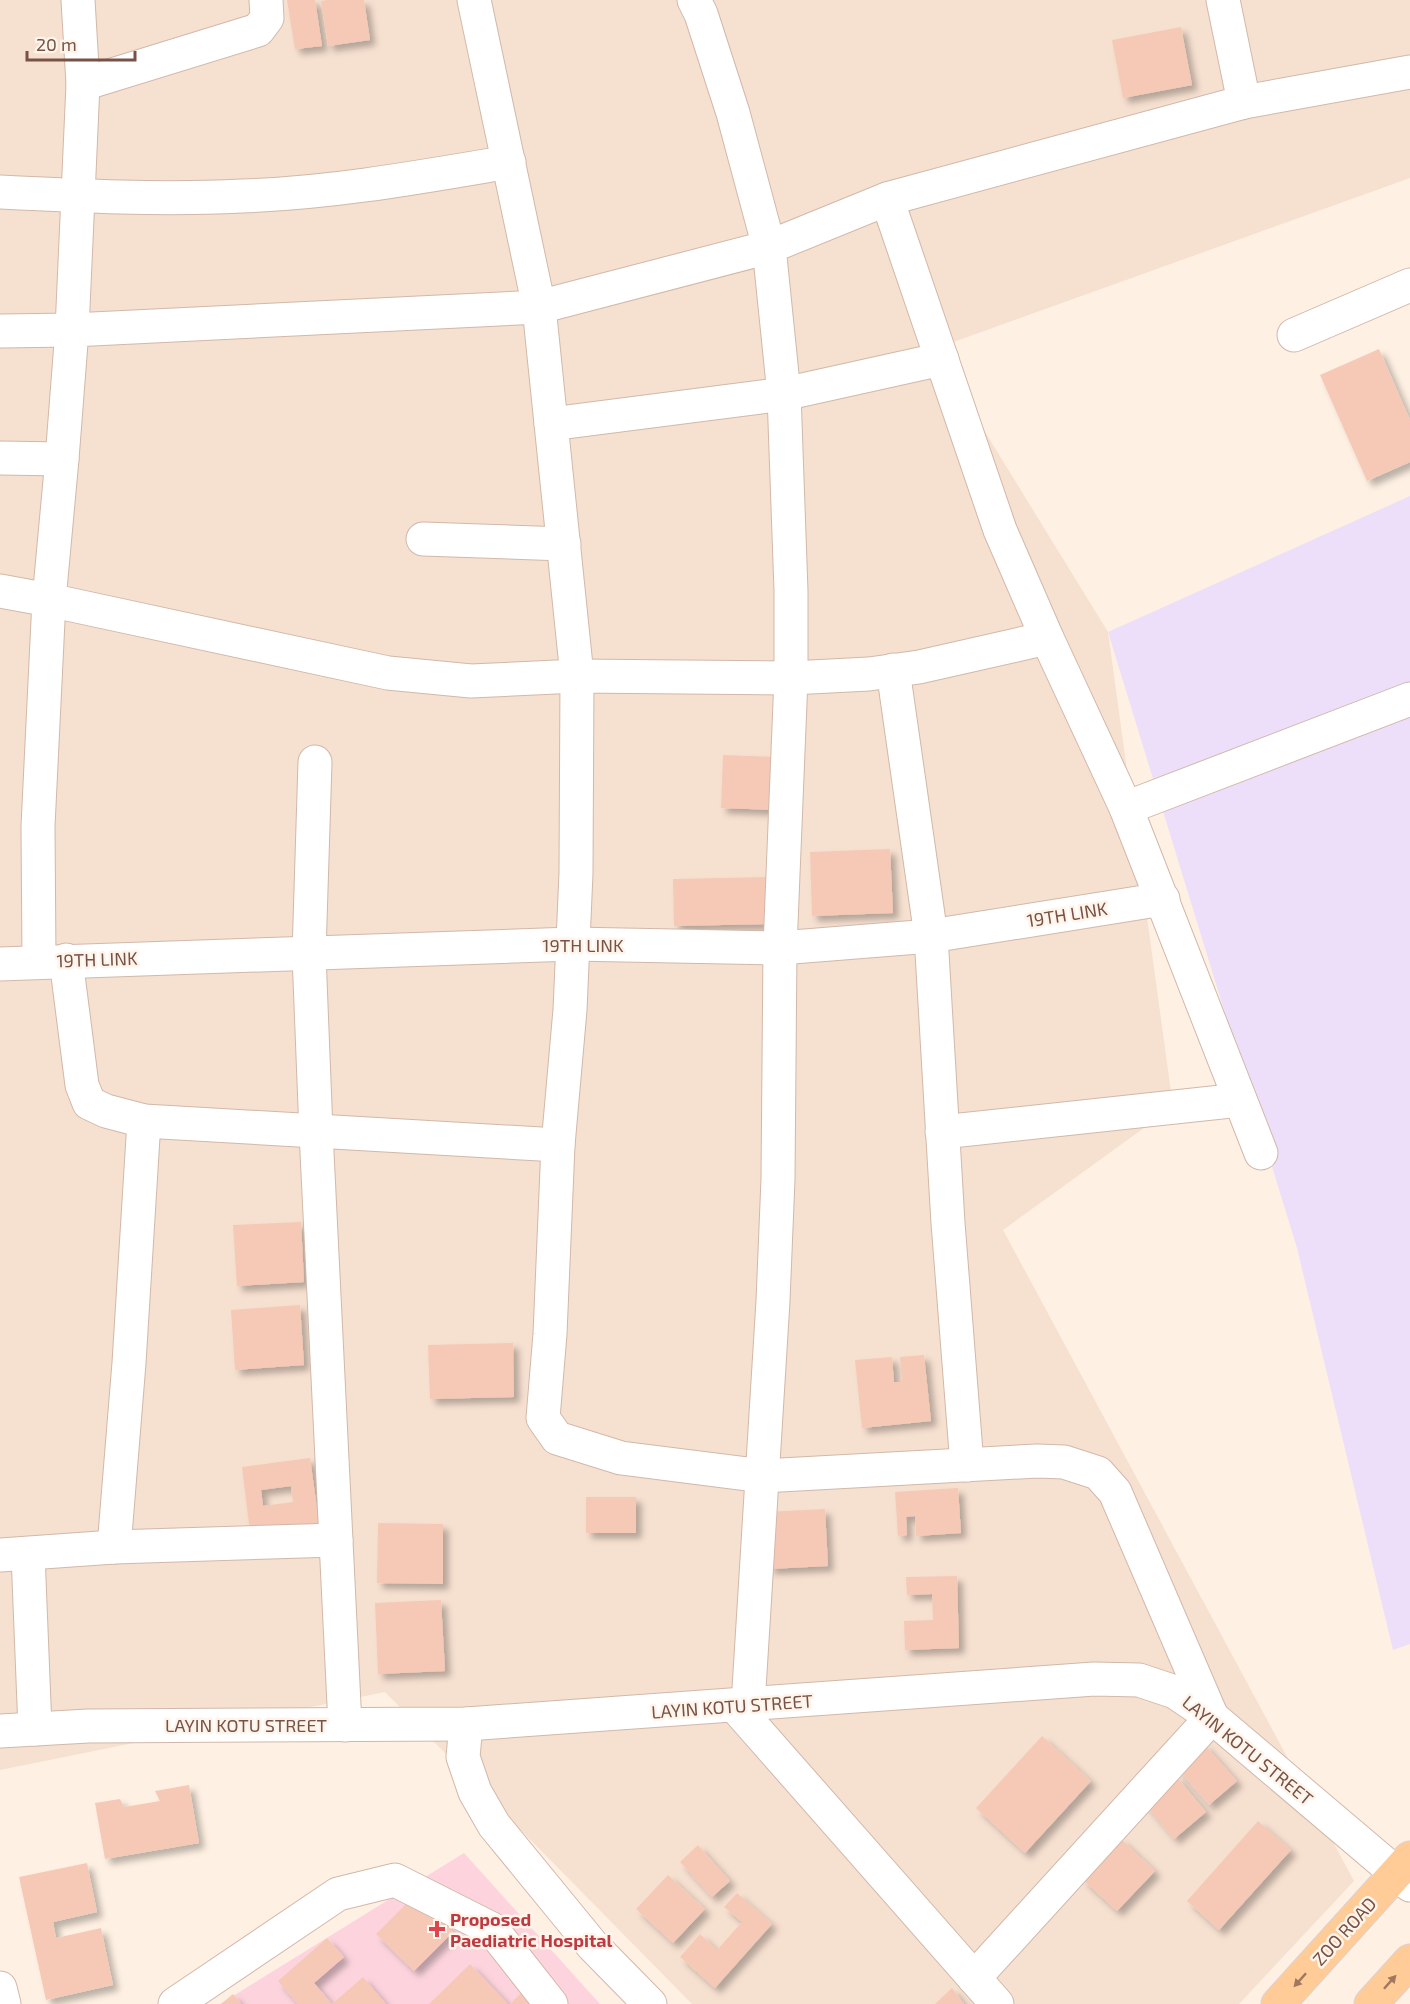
<svg xmlns="http://www.w3.org/2000/svg" width="1410" height="2004" viewBox="0 0 1410 2004" font-family="'Exo 2',sans-serif">
	<defs>
		<filter id="shadow"><feDropShadow dx="5.5" dy="5.5" stdDeviation="3" flood-color="#0004"/></filter>
	</defs>
	<rect width="100%" height="100%" fill="#fef0e2"/>
	<polygon fill="#f6e0d0" points="0,0 1410,0 1410,178 934,349 1108,632 1173,1107 1003,1230 1354,1881 1239,2004 692,2004 385,1692 0,1770"/>
	<polygon fill="#eddffa" points="1410,496 1410,1644 1393,1650 1297,1248 1108,632"/>
	<polygon fill="#fdd4de" points="464,1853 600,2004 220,2004"/>
	<g fill="#f6c9b7" fill-rule="evenodd" filter="url(#shadow)">
		<polygon points="287,0 315,0 322,46 295,49"/>
		<polygon points="327,0 364,0 370,40 328,46 321,1"/>
		<polygon points="1181,27 1192,85 1123,98 1112,40"/>
		<polygon points="1379,349 1410,420 1410,462 1367,481 1320,375"/>
		<polygon points="723,755 777,757 774,810 721,808"/>
		<polygon points="890,849 893,913 812,916 810,852"/>
		<polygon points="768,877 769,924 674,926 673,879"/>
		<polygon points="301,1222 304,1282 237,1286 233,1225"/>
		<polygon points="300,1305 304,1365 235,1370 231,1310"/>
		<polygon points="513,1343 514,1397 430,1399 428,1345"/>
		<polygon points="924,1355 931,1421 862,1428 855,1360 892,1357 894,1382 902,1382 900,1357"/>
		<path d="M 310,1458 L 319,1523 L 250,1532 L 242,1467 ZM 291,1486 L 293,1502 L 263,1506 L 261,1490 Z"/>
		<polygon points="958,1488 961,1533 916,1536 915,1516 906,1517 907,1535 898,1536 895,1492"/>
		<rect x="586" y="1497" width="50" height="36"/>
		<polygon points="825,1509 828,1566 769,1569 766,1512"/>
		<polygon points="378,1523 443,1524 443,1584 377,1583"/>
		<polygon points="957,1576 959,1648 905,1650 904,1621 933,1620 932,1594 907,1595 906,1577"/>
		<polygon points="441,1600 445,1671 378,1674 375,1603"/>
		<polygon points="1042,1736 1091,1781 1025,1853 976,1808"/>
		<polygon points="1204,1744 1237,1781 1209,1805 1177,1768"/>
		<polygon points="1176,1776 1206,1812 1174,1839 1144,1803"/>
		<polygon points="189,1785 199,1843 105,1859 95,1803 120,1799 124,1807 160,1801 155,1791"/>
		<polygon points="1258,1821 1291,1850 1219,1930 1187,1901"/>
		<polygon points="1120,1838 1155,1871 1117,1911 1082,1879"/>
		<polygon points="698,1845 730,1881 712,1897 680,1862"/>
		<polygon points="87,1863 97,1912 53,1922 56,1938 101,1928 113,1985 46,2000 19,1877"/>
		<polygon points="668,1875 705,1909 673,1943 636,1909"/>
		<polygon points="737,1893 772,1924 715,1988 680,1957 700,1934 717,1950 742,1922 724,1907"/>
		<polygon points="415,1895 453,1932 414,1971 376,1934"/>
		<polygon points="327,1938 344,1957 314,1983 332,2004 363,1977 386,2004 298,2004 278,1981"/>
		<polygon points="470,1964 508,2004 429,2004"/>
		<polygon points="952,1988 964,2004 935,2004"/>
		<polygon points="523,1991 536,2004 510,2004"/>
		<polygon points="233,1994 241,2004 221,2004"/>
	</g>
	<g fill="none" stroke-linecap="round" stroke-linejoin="round">
		<g stroke="#d2b8aa" stroke-width="35">
			<g id="minor">
				<polyline points="474,0 539,307 769,247 733,113 701,14 694,0"/>
				<polyline points="83,84 258,30 267,18 266,0"/>
				<polyline points="1244,102 1410,72"/>
				<path d="M 0,192 C 80,196 161,200 242,196 C 332,193 420,177 509,162"/>
				<polyline points="887,199 1000,530 1047,638 1126,808 1261,1153"/>
				<polygon points="539,307 577,676 471,681 388,673 49,600 62,459 72,330"/>
				<polyline points="0,331 72,330 83,84 78,0"/>
				<polyline points="1294,335 1410,285"/>
				<polyline points="551,424 784,394 942,359"/>
				<polyline points="0,458 62,459"/>
				<polyline points="423,539 564,544"/>
				<polyline points="0,591 49,600 38,826 39,961"/>
				<polyline points="893,670 931,936 948,1223 967,1465"/>
				<polyline points="315,762 309,954 316,1132 345,1725"/>
				<polyline points="1126,808 1410,699"/>
				<polyline points="66,960 82,1085 89,1103 106,1111 144,1121 558,1145"/>
				<polyline points="0,964 572,944 780,948 931,936 1163,899"/>
				<polyline points="942,1132 1240,1100"/>
				<polyline points="114,1547 129,1363 144,1121"/>
				<polyline points="28,1554 35,1729"/>
				<polyline points="0,1555 114,1547 336,1540"/>
				<polyline points="748,1705 773,1301 778,1179 780,948 791,678 791,591 784,394 769,247 887,199 1244,102 1223,0"/>
				<polyline points="735,1706 997,2004"/>
				<polyline points="466,1724 463,1757 475,1792 494,1825 593,1946 650,2004"/>
				<polyline points="0,1731 88,1726 466,1724 1094,1679 1139,1680 1175,1692 1212,1717 1410,1885"/>
				<polyline points="974,1978 1212,1717 1115,1492 1098,1473 1064,1462 1037,1461 762,1476 621,1458 557,1438 543,1418 550,1334 558,1145 570,1010 576,873 577,676 791,678 869,674 919,667 1047,638"/>
				<polyline points="0,1988 4,2004"/>
				<polyline points="175,2004 338,1894 395,1880 492,1929 551,2004"/>
			</g>
		</g>
		<g stroke="#dcd2cf" stroke-width="35">
			<g id="major">
				<polyline points="1278,2004 1410,1858"/>
				<polyline points="1371,2004 1410,1961"/>
			</g>
		</g>
		<use href="#minor" stroke="#fff" stroke-width="33"/>
		<use href="#major" stroke="#ffcc98" stroke-width="33"/>
	</g>
	<defs><path id="oneway-solid" d="M-6-.8H1V-3.2L6.5 0L1 3.2V.8H-6Z" transform="scale(1.5)"/></defs>
	<g fill="#a0775f">
		<use href="#oneway-solid" transform="translate(1300 1980) rotate(132)"/>
		<use href="#oneway-solid" transform="translate(1390 1982) rotate(-48)"/>
	</g>
	<path fill="#e0444e" stroke="#fff4ea" stroke-width="2" d="M434 1920h6v6h6v6h-6v6h-6v-6h-6v-6h6z"/>
	<g text-anchor="middle" dominant-baseline="central" stroke-width="5" stroke-linejoin="round" paint-order="stroke">
		<g font-size="18" fill="#785246" stroke="#fff4ea">
			<text transform="translate(1067 914) rotate(-9)">19TH LINK</text>
			<text x="583" y="945">19TH LINK</text>
			<text transform="translate(97 959) rotate(-2)">19TH LINK</text>
			<text transform="translate(732 1706) rotate(-4)">LAYIN KOTU STREET</text>
			<text x="246" y="1725">LAYIN KOTU STREET</text>
			<text transform="translate(1248 1750) rotate(39)">LAYIN KOTU STREET</text>
			<text transform="translate(1344 1931) rotate(-48)">ZOO ROAD</text>
		</g>
		<g font-size="18" font-weight="bold" fill="#be3a42" stroke="#fff4ea" text-anchor="start">
			<text x="450" y="1919">Proposed<tspan x="450" dy="21">Paediatric Hospital</tspan></text>
		</g>
	</g>
	<path d="M27 51v9h108v-9" fill="none" stroke="#785246" stroke-width="3"/>
	<text x="36" y="51" font-size="18" fill="#785246" stroke="#fff4ea" stroke-width="4.5" paint-order="stroke">20 m</text>
</svg>
